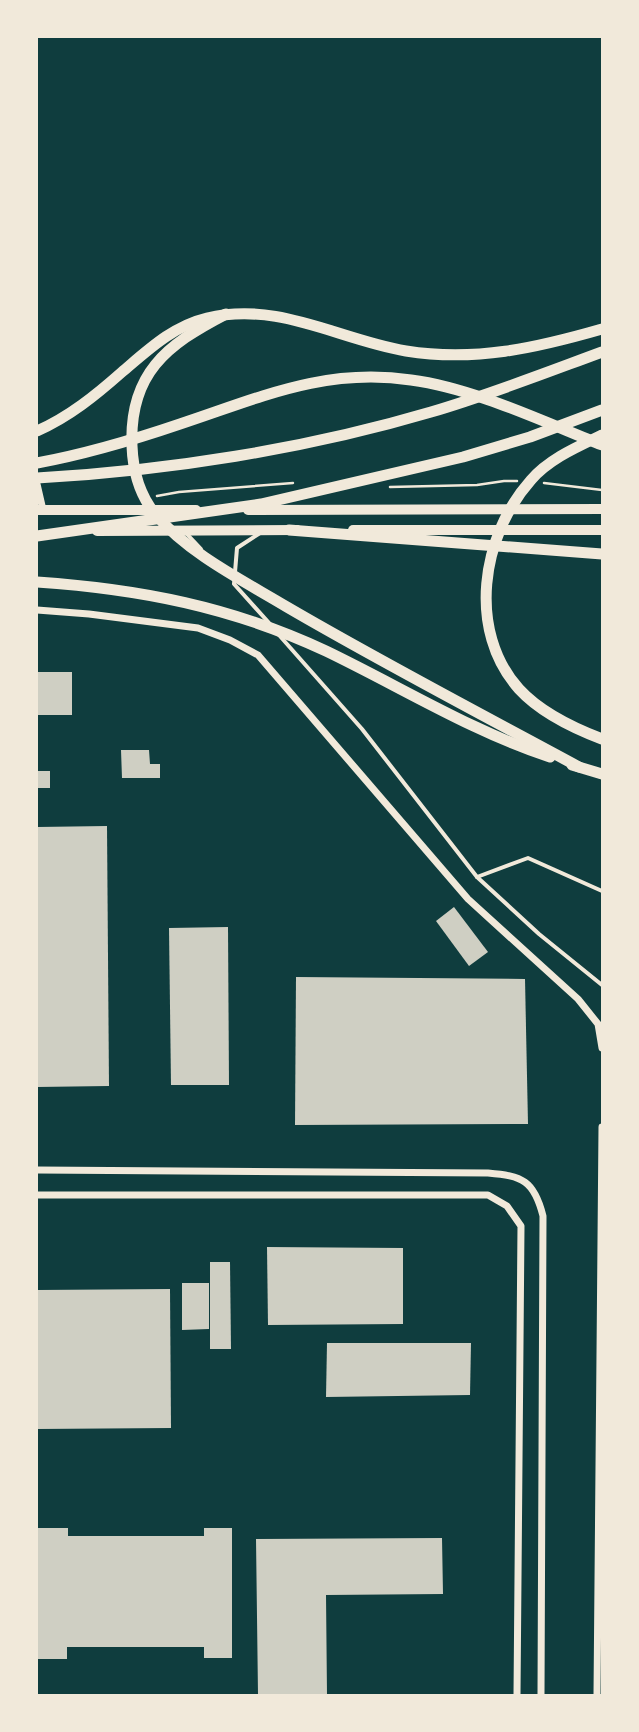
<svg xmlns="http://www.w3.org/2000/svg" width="639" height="1732" viewBox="0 0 639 1732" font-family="Mulish,sans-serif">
	<rect width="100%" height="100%" fill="#0f3d3e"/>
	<g fill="#cfcfc3">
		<rect x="37" y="672" width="35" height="43"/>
		<polygon points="121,750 149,750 150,764 160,764 160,778 122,778"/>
		<rect x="37" y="771" width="13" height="17"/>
		<polygon points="107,826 109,1086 37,1087 37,827"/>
		<polygon points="454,907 488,952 469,966 436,921"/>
		<polygon points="228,927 229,1085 171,1085 169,928"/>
		<polygon points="296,977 525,979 528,1124 295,1125"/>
		<polygon points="267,1247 403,1248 403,1324 268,1325"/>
		<polygon points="210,1262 230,1262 231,1349 210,1349"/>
		<polygon points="182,1283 209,1283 209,1329 182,1330"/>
		<polygon points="170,1289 171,1428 37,1429 37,1290"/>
		<polygon points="327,1343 471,1343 470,1395 326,1397"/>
		<polygon points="37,1528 68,1528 68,1536 204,1536 204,1528 232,1528 232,1658 204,1658 204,1647 67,1647 67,1659 37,1659"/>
		<polygon points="442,1538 443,1594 326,1595 327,1695 258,1695 256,1539"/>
	</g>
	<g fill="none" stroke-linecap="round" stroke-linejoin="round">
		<g stroke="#f1e9da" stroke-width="2.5">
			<polyline points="544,483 602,490"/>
			<polyline points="390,487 477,485 504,481 517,481"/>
			<polyline points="157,496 179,492 293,483"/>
		</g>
		<g stroke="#f1e9da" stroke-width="4">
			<polyline points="185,532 201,549"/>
			<polyline points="260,533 237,548 234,584 270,624"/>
			<polyline points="279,635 362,729 477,877 539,934 602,985"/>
			<polyline points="477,877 528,858 602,891"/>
		</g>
		<g stroke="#f1e9da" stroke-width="7">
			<polyline points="37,484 43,510"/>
			<polyline points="37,610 89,614 198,628 230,640 258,655 468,899 578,999 598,1024 602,1048"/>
			<path d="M 37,1170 L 488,1173 C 522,1176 534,1180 543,1216 L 541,1695"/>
			<polyline points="37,1195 488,1195 507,1206 521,1226 517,1695"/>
			<polyline points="597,1695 602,1127"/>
		</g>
		<g stroke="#f1e9da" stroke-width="10">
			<polyline points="37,510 196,510"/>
			<polyline points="248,510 602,509"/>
			<polyline points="353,530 602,530"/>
			<polyline points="97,531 297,530"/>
		</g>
		<g stroke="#f1e9da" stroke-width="11">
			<path d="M 226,314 C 166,345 129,374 132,446 C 133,472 140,496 156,515 C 189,554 244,581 287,607 C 383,663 481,714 579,767"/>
			<path d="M 37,431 C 69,417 96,395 122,372 C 148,350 173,326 207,318 C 279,301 337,339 406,351 C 475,362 536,348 602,329"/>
			<path d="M 602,435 C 577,447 549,459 531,480 C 481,536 467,631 519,689 C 541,713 573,728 602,739"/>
			<path d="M 37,463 C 86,454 133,440 180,424 C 259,398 325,367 411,380 C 473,388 544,422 602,445"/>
			<path d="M 37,478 C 166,471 306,449 431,412 C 489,395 545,373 602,352"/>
			<polyline points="289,530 602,554"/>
			<polyline points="37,536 261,504 463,457 530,437 602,410"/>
			<path d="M 37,582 C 140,589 232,607 326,651 C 399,686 473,732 550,757"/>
			<polyline points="572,765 602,774"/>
		</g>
	</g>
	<rect width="639" height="1732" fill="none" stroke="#f1e9da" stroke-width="76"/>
</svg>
